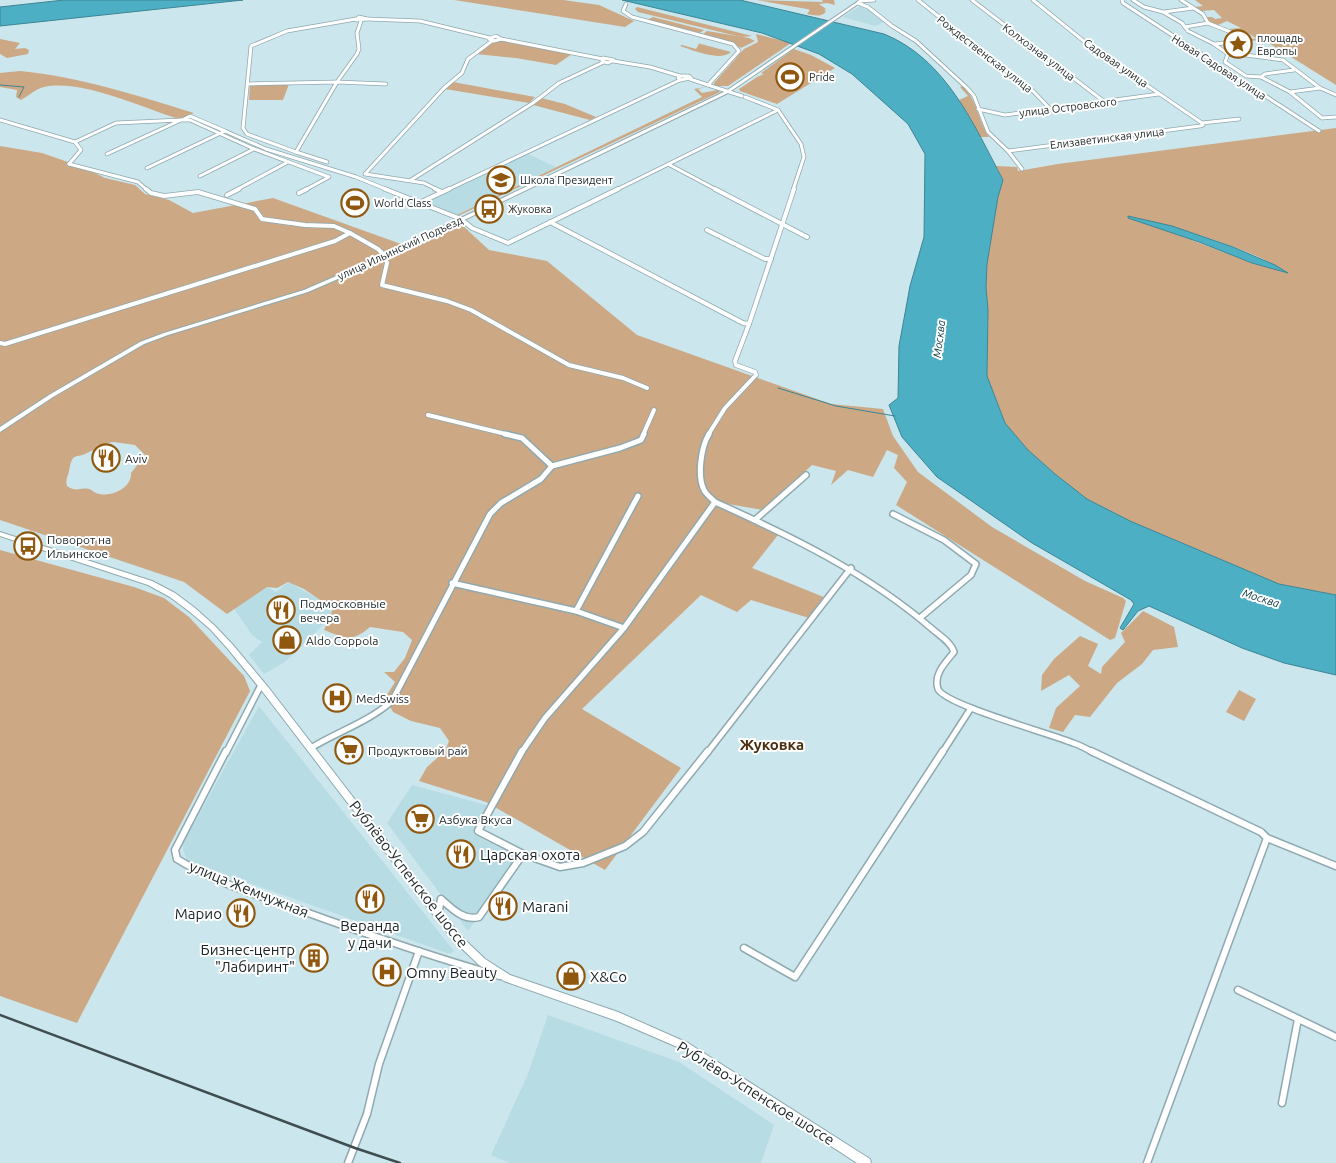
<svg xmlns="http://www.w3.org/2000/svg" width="1336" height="1163" viewBox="0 0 1336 1163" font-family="Ubuntu,sans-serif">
	<rect width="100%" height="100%" fill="#cbe6ec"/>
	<g fill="#b8dce4">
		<polygon points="860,6 869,9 884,22 875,26 843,17"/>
		<polygon points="528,154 556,167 457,215 424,202"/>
		<polygon points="289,582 318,599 316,604 334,612 319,629 285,662 264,674 249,655 262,642 252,635 233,607 265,586 276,592"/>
		<polygon points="259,706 454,951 450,954 187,861 183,849 183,843"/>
		<polygon points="412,785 490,806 473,834 518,857 468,931 387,823"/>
		<polygon points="548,1015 679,1062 774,1125 761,1163 510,1163 491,1155 528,1074"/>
	</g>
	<g fill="#cda884" fill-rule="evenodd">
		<polygon points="454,0 563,0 599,5 634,21 625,27"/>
		<path d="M 757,0 L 823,2 L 822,0 L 834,0 L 835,5 L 827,3 L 819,4 L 826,9 L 824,10 L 826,11 C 822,18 814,15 807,14 L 810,10 L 807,9 Z"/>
		<polygon points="1195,0 1336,0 1336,85 1264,40 1247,41 1243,38 1257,39 1245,31 1236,33 1229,29 1241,28 1227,21 1218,25 1209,23 1206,17 1212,17 1215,19 1222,18 1214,10 1201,11 1195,7 1203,6"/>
		<polygon points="637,7 752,36 741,37 638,12 635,9"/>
		<polygon points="653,17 700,29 704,30 700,33 647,20"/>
		<polygon points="707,31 749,38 755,41 741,48 727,41 703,34"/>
		<polygon points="756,34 791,43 728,86 714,86 714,83 744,49 758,42"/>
		<polygon points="0,39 20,43 15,49 25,48 29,50 28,54 7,58 0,54"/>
		<polygon points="502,40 572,54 556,65 516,58 476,54 493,42"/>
		<path d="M 697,43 L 731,52 C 720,62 693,50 680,46 L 682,45 L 696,49 L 699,44 Z"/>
		<polygon points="794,49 811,55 835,68 777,104 740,91 739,89 757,77 764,74 761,73"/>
		<path d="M 20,71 C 80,77 136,95 194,113 L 179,119 C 142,108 82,79 44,87 C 37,88 28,96 21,100 L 16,97 L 17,90 L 0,87 L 0,73 Z"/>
		<polygon points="453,82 535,97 529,103 445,89"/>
		<polygon points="289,84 283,100 249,100 250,85"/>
		<path d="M 963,86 C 977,100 978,120 989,137 L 980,137 L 959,100 L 968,96 L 960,87 Z"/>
		<polygon points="706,87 698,89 702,93 718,90 720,92 460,215 457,215 702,97 694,89"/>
		<polygon points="541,98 565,104 596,117 590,120 533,105"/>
		<path d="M 1336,128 L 1336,595 L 1279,584 L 1130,521 L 1087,499 L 1055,474 L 1028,450 L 1005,423 L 987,376 L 988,310 L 986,287 L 987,264 L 998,197 L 1003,180 L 996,166 L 1017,167 L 1018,171 L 1058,164 ZM 1128,216 C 1158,222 1263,251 1281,271 L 1252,263 Z"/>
		<path d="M 0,146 L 42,153 L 85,168 L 105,178 L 135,185 L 145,194 L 169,200 L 193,213 L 273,198 L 401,244 L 379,256 L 384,262 L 462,225 L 489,250 L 547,261 L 637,335 L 831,404 L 883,409 L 893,436 L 918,472 L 992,527 L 1085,581 L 1123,598 L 1126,601 L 1115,638 L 1110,640 L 896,505 L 907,482 L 894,468 L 898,455 L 887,450 L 873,477 L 848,470 L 831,485 L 836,471 L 812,465 L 763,510 L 728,504 L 778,535 L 752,568 L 826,598 L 809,618 L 751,600 L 737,612 L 701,595 L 582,709 L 681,768 L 605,870 L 486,802 L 419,781 L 427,767 L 445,751 L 449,741 L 440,728 L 411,721 L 393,712 L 385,698 L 395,682 L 384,672 L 394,672 L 405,658 L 412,640 L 403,632 L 370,627 C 351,643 345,638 324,630 L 333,609 L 304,589 L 288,582 L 277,588 L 267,587 L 227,614 L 184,582 L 0,520 ZM 114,442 L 135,445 L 145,455 L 131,473 C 132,487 113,497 100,494 C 95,494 93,490 89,489 C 79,487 77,493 67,486 C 65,479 68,477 69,471 C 73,450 75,460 89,452 C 98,448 104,443 114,442 Z"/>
		<polygon points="0,550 134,587 164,598 189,617 244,676 250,691 77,1023 0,996"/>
		<polygon points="1143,611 1174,627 1178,647 1153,650 1142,664 1117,683 1090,717 1075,715 1063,732 1049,728 1056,708 1080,686 1069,675 1041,691 1042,675 1054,659 1080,636 1098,644 1088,666 1101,674 1102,667 1125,642 1121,633"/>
		<polygon points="1239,690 1256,699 1244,721 1226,712"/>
	</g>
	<g fill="#4cafc3" stroke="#3d8594">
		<polygon points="64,0 243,0 0,26 0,7"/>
		<path d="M 622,0 L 740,0 L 884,34 C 946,59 974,125 1003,180 L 998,197 L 987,264 L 986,287 L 988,310 L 987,376 L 1005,423 L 1028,450 L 1055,474 L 1087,499 L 1130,521 L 1279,584 L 1336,595 L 1336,675 L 1284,663 L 1242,648 L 1149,606 L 1138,611 L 1123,630 L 1120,628 L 1134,604 L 1131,600 L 1032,543 L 937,477 L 902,437 L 889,405 L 898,398 L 899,346 L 910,286 L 924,237 L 925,154 L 908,124 L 852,74 L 819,54 L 762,33 Z"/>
		<polygon points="1128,216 1172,226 1233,247 1275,265 1288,273 1252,263 1199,242 1128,218"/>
	</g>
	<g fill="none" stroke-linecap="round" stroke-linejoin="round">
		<g stroke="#3d8594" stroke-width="1">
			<polyline points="0,85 24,87 19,97"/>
			<polyline points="778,388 836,406 895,416"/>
		</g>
		<g stroke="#8fa9af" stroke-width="4.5">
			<g id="minor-far3">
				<polyline points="918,0 1034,92 1051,110"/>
				<polyline points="972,0 1106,103"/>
				<polyline points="1033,0 1091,47 1202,123"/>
				<polyline points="1122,0 1123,3 1319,131"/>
				<polyline points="1133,0 1144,7 1163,12 1182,23 1188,31 1214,44 1228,54"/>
				<polyline points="1181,0 1203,14 1208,23 1238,35 1244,42 1246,55 1283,60 1320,88 1336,95"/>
				<polyline points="860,1 874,0"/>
				<polyline points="858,3 868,7 892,26 916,41 967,88 974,96 988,132 1008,151 1022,169"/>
				<polyline points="626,4 623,11 632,17 733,44 739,51 708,85 742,96"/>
				<polyline points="1164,12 1193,8"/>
				<polygon points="359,17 367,19 356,20"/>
				<polyline points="367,19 420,21 490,38"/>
				<polyline points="1185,27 1208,23"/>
				<polygon points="496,36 501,39 494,41 489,39"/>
				<polyline points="501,39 603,59"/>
				<polyline points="1214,44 1244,41"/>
				<polyline points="1228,54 1225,62 1246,76 1261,77 1290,92 1322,118 1336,117"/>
				<polyline points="1228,54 1246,55"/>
				<polygon points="603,58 614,60 608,63 602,61"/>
				<polyline points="613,61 650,67 680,76"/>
				<polygon points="681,76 689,76 691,78 680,80 678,78"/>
				<polyline points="1261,77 1265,74 1294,70"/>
				<polyline points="690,79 708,85"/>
				<polyline points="248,84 337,82 386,84"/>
				<polyline points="1290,92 1320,88"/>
				<polyline points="978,109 1005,115 1159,94"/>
				<polyline points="778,110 801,144 804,157 793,190"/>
				<polyline points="184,119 190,116 225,131"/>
				<polyline points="0,120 75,142 81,150 69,164"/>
				<polyline points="181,120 190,120 254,149 329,177 305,190"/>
				<polyline points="1202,123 1239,119"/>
				<polyline points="75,142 116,123 181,120 107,154"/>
				<polyline points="1008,151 1200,126 1203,125 1202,123"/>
				<polyline points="296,152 247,134 243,128 251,46 287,31 356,19"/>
				<polyline points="327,162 296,152 337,82 357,54 359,49 357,33 361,21"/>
				<polyline points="69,164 138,182 147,190"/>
				<polyline points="668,164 717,190"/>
				<polyline points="147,168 225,131 266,149 356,177 388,190"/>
				<polyline points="200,176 254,149"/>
				<polyline points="411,180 533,103 559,83 604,62"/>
				<polyline points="236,190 288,162"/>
				<polyline points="438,190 424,183 365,174 444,88 462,73 468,59 492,41"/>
				<polyline points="447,190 680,80"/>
				<polyline points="616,190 778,110 745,97"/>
			</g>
		</g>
		<g stroke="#8fa9af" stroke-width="5.5">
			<g id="minor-far2">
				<polyline points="146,189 151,193 164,196 198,192 255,209 262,219 305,225 334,226 350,233 378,249 385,256 387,263 382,285 447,301 471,310 569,365 623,378 647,388"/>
				<polyline points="385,189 461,219 472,228 508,243 618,189"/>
				<polyline points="435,189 442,192"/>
				<polyline points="715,189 807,237"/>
				<polyline points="299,193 307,189"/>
				<polyline points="227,195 239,189"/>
				<polyline points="419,203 449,189"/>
				<polyline points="550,222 743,323 749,324 735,361 736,365 755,372 756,375 725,408 708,435"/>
				<polyline points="707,230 765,259 771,259"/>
				<polyline points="749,324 794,189"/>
				<polyline points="0,343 5,344 335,241 350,233"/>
				<polyline points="428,415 510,435"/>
				<polyline points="643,435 654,410"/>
			</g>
		</g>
		<g stroke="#8fa9af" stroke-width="8">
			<g id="minor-far1">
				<polyline points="505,434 522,438 552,466"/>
				<path d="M 715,502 C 791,536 867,573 931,628 C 939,635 951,642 954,652 C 946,662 933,674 938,689 C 945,705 1052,734 1073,743 C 1080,745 1087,749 1094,753"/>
				<polyline points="893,514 944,540 976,564 971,575 921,617"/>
				<polyline points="756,519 806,475"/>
				<polyline points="452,583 576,611 638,496"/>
				<polyline points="576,611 624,628"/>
				<path d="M 311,748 C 337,732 370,721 392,701 L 490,514 L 501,503 L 541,479 L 552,466 L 620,448 L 641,440 L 644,434"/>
				<polyline points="226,753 261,685"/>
				<path d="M 521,753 L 545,718 L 624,628 L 715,502 C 711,498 706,494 704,490 C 697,476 701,447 709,434"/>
				<polyline points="707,753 851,568"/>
				<polyline points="942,753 971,708"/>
			</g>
		</g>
		<g stroke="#8fa9af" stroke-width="9">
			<g id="minor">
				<path d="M 226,751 L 175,850 L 177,859 C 216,883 258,895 300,910 C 366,934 432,957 500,976"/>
				<polyline points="522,751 478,831 523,854 560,867 583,863 625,846 643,832 708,751"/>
				<polyline points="1091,751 1261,832 1267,838 1336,866"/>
				<path d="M 438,915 L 441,899 C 452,909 464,921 479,917 L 523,854"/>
				<polyline points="744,948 795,977 943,751"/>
				<polyline points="1238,990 1336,1037"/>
				<polyline points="1282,1103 1298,1019"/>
				<polyline points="348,1163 367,1114 379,1064 419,951"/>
				<polyline points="1147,1163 1267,838"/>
			</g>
		</g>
		<g stroke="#8fa9af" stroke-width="2">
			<g id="secondary">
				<polygon points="860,0 864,0 728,93 377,262 308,292 168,335 144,344 53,397 0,432 0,427 49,395 140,342 164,333 304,290 373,260 726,91"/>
				<polygon points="0,532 152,581 175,593 195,608 215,626 233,645 268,687 441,911 462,937 485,959 510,975 618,1012 688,1043 870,1159 871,1163 857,1163 682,1049 617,1021 504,981 479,965 456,943 435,917 262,691 228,649 210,629 190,612 170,597 148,585 0,536"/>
			</g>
		</g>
		<use href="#minor-far3" stroke="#fff" stroke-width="3"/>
		<use href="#minor-far2" stroke="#fff" stroke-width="4"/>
		<use href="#minor-far1" stroke="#fff" stroke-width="5"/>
		<use href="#minor" stroke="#fff" stroke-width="6"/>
		<use href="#secondary" fill="#fff" fill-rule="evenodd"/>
		<polyline stroke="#404d50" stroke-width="2.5" points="0,1015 355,1148 400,1163"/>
	</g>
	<defs>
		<g id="sight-ring" transform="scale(1.4375)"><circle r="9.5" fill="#fff" stroke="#8f580e" stroke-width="1.5"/><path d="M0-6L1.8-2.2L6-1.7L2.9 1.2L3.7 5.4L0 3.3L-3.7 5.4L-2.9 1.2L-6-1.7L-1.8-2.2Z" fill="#8f580e"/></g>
		<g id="stadium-ring" transform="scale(1.4375)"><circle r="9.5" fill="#fff" stroke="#8f580e" stroke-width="1.5"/><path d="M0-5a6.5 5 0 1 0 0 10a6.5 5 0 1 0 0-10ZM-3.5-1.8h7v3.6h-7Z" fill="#8f580e"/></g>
		<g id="school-ring" transform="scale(1.4375)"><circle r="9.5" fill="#fff" stroke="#8f580e" stroke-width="1.5"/><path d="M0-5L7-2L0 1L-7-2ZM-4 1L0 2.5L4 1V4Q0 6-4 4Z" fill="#8f580e"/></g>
		<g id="bus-ring" transform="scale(1.4375)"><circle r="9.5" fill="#fff" stroke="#8f580e" stroke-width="1.5"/><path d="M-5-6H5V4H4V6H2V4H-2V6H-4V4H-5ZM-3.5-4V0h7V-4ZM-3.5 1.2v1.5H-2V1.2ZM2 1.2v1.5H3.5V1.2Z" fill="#8f580e"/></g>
		<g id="restaurant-ring" transform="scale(1.4375)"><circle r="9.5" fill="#fff" stroke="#8f580e" stroke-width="1.5"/><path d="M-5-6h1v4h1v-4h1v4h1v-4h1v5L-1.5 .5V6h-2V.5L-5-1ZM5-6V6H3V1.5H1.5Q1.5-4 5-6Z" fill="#8f580e"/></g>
		<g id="shop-ring" transform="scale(1.4375)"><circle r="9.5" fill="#fff" stroke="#8f580e" stroke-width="1.5"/><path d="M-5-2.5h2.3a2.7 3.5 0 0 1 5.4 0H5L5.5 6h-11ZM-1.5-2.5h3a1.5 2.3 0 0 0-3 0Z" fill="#8f580e"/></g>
		<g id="hospital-ring" transform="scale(1.4375)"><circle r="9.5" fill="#fff" stroke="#8f580e" stroke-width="1.5"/><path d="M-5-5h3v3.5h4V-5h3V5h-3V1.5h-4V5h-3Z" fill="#8f580e"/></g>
		<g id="supermarket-ring" transform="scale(1.4375)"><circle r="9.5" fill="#fff" stroke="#8f580e" stroke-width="1.5"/><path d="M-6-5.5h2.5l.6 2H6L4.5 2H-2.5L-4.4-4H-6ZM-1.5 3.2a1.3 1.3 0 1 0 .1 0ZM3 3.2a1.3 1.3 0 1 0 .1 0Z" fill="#8f580e"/></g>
		<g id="building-ring" transform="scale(1.4375)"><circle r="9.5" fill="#fff" stroke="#8f580e" stroke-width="1.5"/><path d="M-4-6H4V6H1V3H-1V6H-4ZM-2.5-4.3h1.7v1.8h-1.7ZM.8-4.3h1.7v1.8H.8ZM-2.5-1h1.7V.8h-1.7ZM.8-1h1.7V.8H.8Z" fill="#8f580e"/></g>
	</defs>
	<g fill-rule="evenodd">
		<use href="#sight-ring" x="1238" y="44"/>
		<use href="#stadium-ring" x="790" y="77"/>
		<use href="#school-ring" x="501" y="180"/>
		<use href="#stadium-ring" x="355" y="203"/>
		<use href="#bus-ring" x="489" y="209"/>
		<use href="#restaurant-ring" x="106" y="458"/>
		<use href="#bus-ring" x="28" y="546"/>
		<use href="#restaurant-ring" x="281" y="610"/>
		<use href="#shop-ring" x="287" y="640"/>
		<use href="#hospital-ring" x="337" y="698"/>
		<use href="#supermarket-ring" x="349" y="750"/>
		<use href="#supermarket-ring" x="420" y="819"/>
		<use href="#restaurant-ring" x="461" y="854"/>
		<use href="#restaurant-ring" x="370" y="899"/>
		<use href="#restaurant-ring" x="503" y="906"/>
		<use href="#restaurant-ring" x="241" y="913"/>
		<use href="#building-ring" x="314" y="958"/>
		<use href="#hospital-ring" x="387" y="972"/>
		<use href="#shop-ring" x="571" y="976"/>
	</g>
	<g text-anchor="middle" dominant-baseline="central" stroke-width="4" stroke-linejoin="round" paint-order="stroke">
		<g font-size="11" fill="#1a2426" stroke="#fff" text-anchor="start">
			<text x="1257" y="38">площадь<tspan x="1257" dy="13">Европы</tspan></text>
			<text x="809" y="77">Pride</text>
			<text x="520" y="180">Школа Президент</text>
			<text x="374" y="203">World Class</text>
			<text x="508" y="209">Жуковка</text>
		</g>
		<g font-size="11" fill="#1a2426" stroke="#fff">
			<text transform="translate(1039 52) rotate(37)">Колхозная улица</text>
			<text transform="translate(985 54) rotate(38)">Рождественская улица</text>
			<text transform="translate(1116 63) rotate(35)">Садовая улица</text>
			<text transform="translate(1219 67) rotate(33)">Новая Садовая улица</text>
			<text transform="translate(1068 107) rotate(-7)">улица Островского</text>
			<text transform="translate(1107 138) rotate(-7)">Елизаветинская улица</text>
			<text transform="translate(400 248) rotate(-25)">улица Ильинский Подъезд</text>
		</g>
		<g font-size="11" font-style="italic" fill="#04353d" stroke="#fff">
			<text transform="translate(939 339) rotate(-83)">Москва</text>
			<text transform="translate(1261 598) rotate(17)">Москва</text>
		</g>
		<g font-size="12" fill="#1a2426" stroke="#fff" text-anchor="start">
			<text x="125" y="458">Aviv</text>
			<text x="47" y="539">Поворот на<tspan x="47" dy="14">Ильинское</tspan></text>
			<text x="300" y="603">Подмосковные<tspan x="300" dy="14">вечера</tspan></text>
			<text x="306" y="640">Aldo Coppola</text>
			<text x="356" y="698">MedSwiss</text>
			<text x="368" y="750">Продуктовый рай</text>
			<text x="439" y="819">Азбука Вкуса</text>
		</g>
		<g font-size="15" font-weight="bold" fill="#4a2e0f" stroke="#fff">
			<text x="772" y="744">Жуковка</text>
		</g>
		<g font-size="15" fill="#1a2426" stroke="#fff" text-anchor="start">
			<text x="480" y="854">Царская охота</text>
			<text x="522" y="906">Marani</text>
			<text x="222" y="913" text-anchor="end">Марио</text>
			<text x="370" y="925" text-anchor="middle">Веранда<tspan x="370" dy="17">у дачи</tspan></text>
			<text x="295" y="949" text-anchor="end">Бизнес-центр<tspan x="295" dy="17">"Лабиринт"</tspan></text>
			<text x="406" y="972">Omny Beauty</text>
			<text x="590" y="976">X&amp;Co</text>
		</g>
		<g font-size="15" fill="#1a2426" stroke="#fff">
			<text transform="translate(409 874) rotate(52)">Рублёво-Успенское шоссе</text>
			<text transform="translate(249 889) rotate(22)">улица Жемчужная</text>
			<text transform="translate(756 1093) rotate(32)">Рублёво-Успенское шоссе</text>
		</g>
	</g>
</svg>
